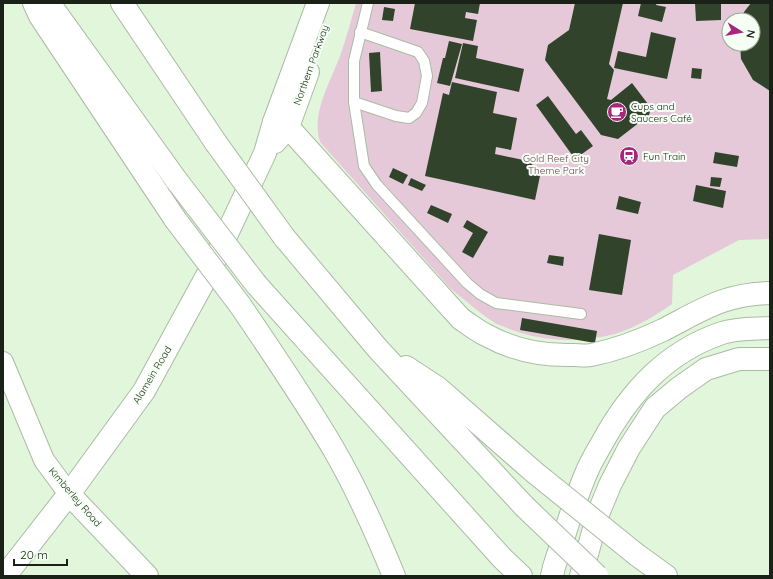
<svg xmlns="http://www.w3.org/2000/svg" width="773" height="579" viewBox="0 0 773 579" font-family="Quicksand,sans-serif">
	<rect width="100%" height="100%" fill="#e1f6db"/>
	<path fill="#e6c9d8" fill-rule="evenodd" d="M 356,3 L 770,3 L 770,239 L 739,240 L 673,275 L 672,304 C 655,316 635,328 615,334 C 580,343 543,342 509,329 C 504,326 497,325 492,321 C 478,312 465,300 451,289 L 320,142 C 311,113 330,83 340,56 C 346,39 351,21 356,3 ZM 729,20 L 753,20 L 753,44 L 729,44 Z"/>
	<g fill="#31442b">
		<polygon points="415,3 480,3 478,14 466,12 465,18 477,20 473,41 410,29"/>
		<polygon points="575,3 623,3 609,64 614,70 607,99 611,100 632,83 651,108 649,115 618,139 601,135 545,60 548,45 569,30"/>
		<polygon points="641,3 657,3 656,5 666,7 662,22 638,16"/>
		<polygon points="695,3 721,3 721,20 696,21"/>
		<polygon points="751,3 770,3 770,91 753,80 741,59 740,44 753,44 753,20 742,20 744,12"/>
		<polygon points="384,7 395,9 393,21 382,20"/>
		<polygon points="651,32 676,38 667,79 614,68 618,51 646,57"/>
		<polygon points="449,41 462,44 450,86 437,83 443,58 445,58"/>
		<polygon points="463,43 478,46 476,58 524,69 519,92 455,78"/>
		<polygon points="380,52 382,91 371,92 369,53"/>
		<polygon points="692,68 702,69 701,79 691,78"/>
		<polygon points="452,82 497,92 493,113 517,118 511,150 496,147 495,154 533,162 531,169 541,171 535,200 425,176 443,93 449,95"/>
		<polygon points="548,96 576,134 581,130 593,146 575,159 536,105"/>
		<polygon points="715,152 739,156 737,167 713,163"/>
		<polygon points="393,168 408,175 403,184 389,177"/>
		<polygon points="711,177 722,178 720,187 710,186"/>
		<polygon points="411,178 426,185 422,191 408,185"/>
		<polygon points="696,185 726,191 723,208 693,201"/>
		<polygon points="619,196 641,202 638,214 616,209"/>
		<polygon points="431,205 452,214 448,223 427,213"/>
		<polygon points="467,220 488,232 473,258 462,252 473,233 463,227"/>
		<polygon points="599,234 631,240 622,295 589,290"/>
		<polygon points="549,255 564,257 563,266 547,263"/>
		<polygon points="522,318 597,331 595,343 520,330"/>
	</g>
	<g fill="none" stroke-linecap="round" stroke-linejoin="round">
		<g stroke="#a8bca3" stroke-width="12">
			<g id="lane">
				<polyline points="368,3 354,61 354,102 364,166 377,185 467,283 480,294 496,303 581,314"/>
				<polyline points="354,102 396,116 409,118 416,113 422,103 427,76 424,61 418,52 360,32"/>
			</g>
		</g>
		<g stroke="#a8bca3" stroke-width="22">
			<polyline id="street" points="3,362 44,460 69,494"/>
		</g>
		<g stroke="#a8bca3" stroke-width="24">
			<g id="secondary">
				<polyline points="275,142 288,127 308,72"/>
				<polyline points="69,494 147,576"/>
				<polyline points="5,576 69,494 144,391 209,272 265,153 274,122 318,3"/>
			</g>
		</g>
		<g stroke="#a8bca3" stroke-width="24">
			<g id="highway">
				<polyline points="34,3 40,16 175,219"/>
				<polyline points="49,3 177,181"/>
				<polyline points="122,3 216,143"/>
				<path d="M 274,122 L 288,127 L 461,319 C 469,324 477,331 486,335 C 513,350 543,356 573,355 C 579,355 586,356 591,355 C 616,350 640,341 663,330 C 702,310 724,294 770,293"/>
				<polyline points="284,237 378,349 524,506"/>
				<polyline points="256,284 502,558 521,576"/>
				<path d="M 240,305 C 272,352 304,399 333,448 C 357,489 376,532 394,576"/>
				<polyline points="406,367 438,388 534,472"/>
				<polyline points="637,555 666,576"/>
				<path d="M 552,576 L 554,567 C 565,534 574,500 588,469 C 592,460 597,452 602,443 C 630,392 666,352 722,333 C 737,328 754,329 770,328"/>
				<polyline points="581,576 598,514 610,485 629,448 655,408 679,388 706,369 739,359 770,359"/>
			</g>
		</g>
		<use href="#lane" stroke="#fff" stroke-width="10"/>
		<use href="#street" stroke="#fff" stroke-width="20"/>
		<use href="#secondary" stroke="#fff" stroke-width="22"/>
		<use href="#highway" stroke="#fff" stroke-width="22"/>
		<g stroke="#a8bca3" stroke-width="24" stroke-linecap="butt">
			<g id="highway-bridge">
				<polyline points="216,143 284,237"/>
				<polyline points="177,181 256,284"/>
				<polyline points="175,219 240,305"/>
				<polyline points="534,472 637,555"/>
				<polyline points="524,506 597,576"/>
			</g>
		</g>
		<use href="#highway-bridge" stroke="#fff" stroke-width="22"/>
	</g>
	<defs>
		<g id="cafe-disc" transform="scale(1)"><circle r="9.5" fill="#a5287c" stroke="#f6fff4"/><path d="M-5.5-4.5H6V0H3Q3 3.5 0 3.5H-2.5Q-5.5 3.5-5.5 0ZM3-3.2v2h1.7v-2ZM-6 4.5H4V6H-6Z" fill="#fff"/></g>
		<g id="station-disc" transform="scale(1)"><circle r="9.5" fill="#a5287c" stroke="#f6fff4"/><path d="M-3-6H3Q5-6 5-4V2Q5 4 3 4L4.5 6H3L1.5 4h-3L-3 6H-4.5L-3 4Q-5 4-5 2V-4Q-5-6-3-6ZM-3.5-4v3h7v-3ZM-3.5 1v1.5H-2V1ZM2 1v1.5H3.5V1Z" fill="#fff"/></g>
	</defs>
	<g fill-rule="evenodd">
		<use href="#cafe-disc" x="617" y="112"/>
		<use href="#station-disc" x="629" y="156"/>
	</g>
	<g text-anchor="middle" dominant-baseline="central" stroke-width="4" stroke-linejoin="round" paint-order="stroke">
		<g font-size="10" fill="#1a2218" stroke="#f6fff4">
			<text transform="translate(311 65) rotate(-70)">Northern Parkway</text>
			<text transform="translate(152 375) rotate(-59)">Alamein Road</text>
			<text transform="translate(75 497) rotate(49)">Kimberley Road</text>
		</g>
		<g font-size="10" fill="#1a2218" stroke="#f6fff4" text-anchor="start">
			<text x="631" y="106">Cups and<tspan x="631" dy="12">Saucers Café</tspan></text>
			<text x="643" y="156">Fun Train</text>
		</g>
		<g font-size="10" fill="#73425f" stroke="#f6fff4">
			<text x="556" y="158">Gold Reef City<tspan x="556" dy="12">Theme Park</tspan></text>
		</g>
	</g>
	<rect width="773" height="579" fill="none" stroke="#1a2218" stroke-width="8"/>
	<g transform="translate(741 32) rotate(101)"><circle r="19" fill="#f6fff4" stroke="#9ea79c"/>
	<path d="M0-3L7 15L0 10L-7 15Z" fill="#a5287c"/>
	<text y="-6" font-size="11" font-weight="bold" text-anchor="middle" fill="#1a2218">N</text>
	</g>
	<path d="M14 559v6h53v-6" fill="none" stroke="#1a2218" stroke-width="2"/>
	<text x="20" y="559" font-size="12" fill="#1a2218" stroke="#f6fff4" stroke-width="3" paint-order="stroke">20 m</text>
</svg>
